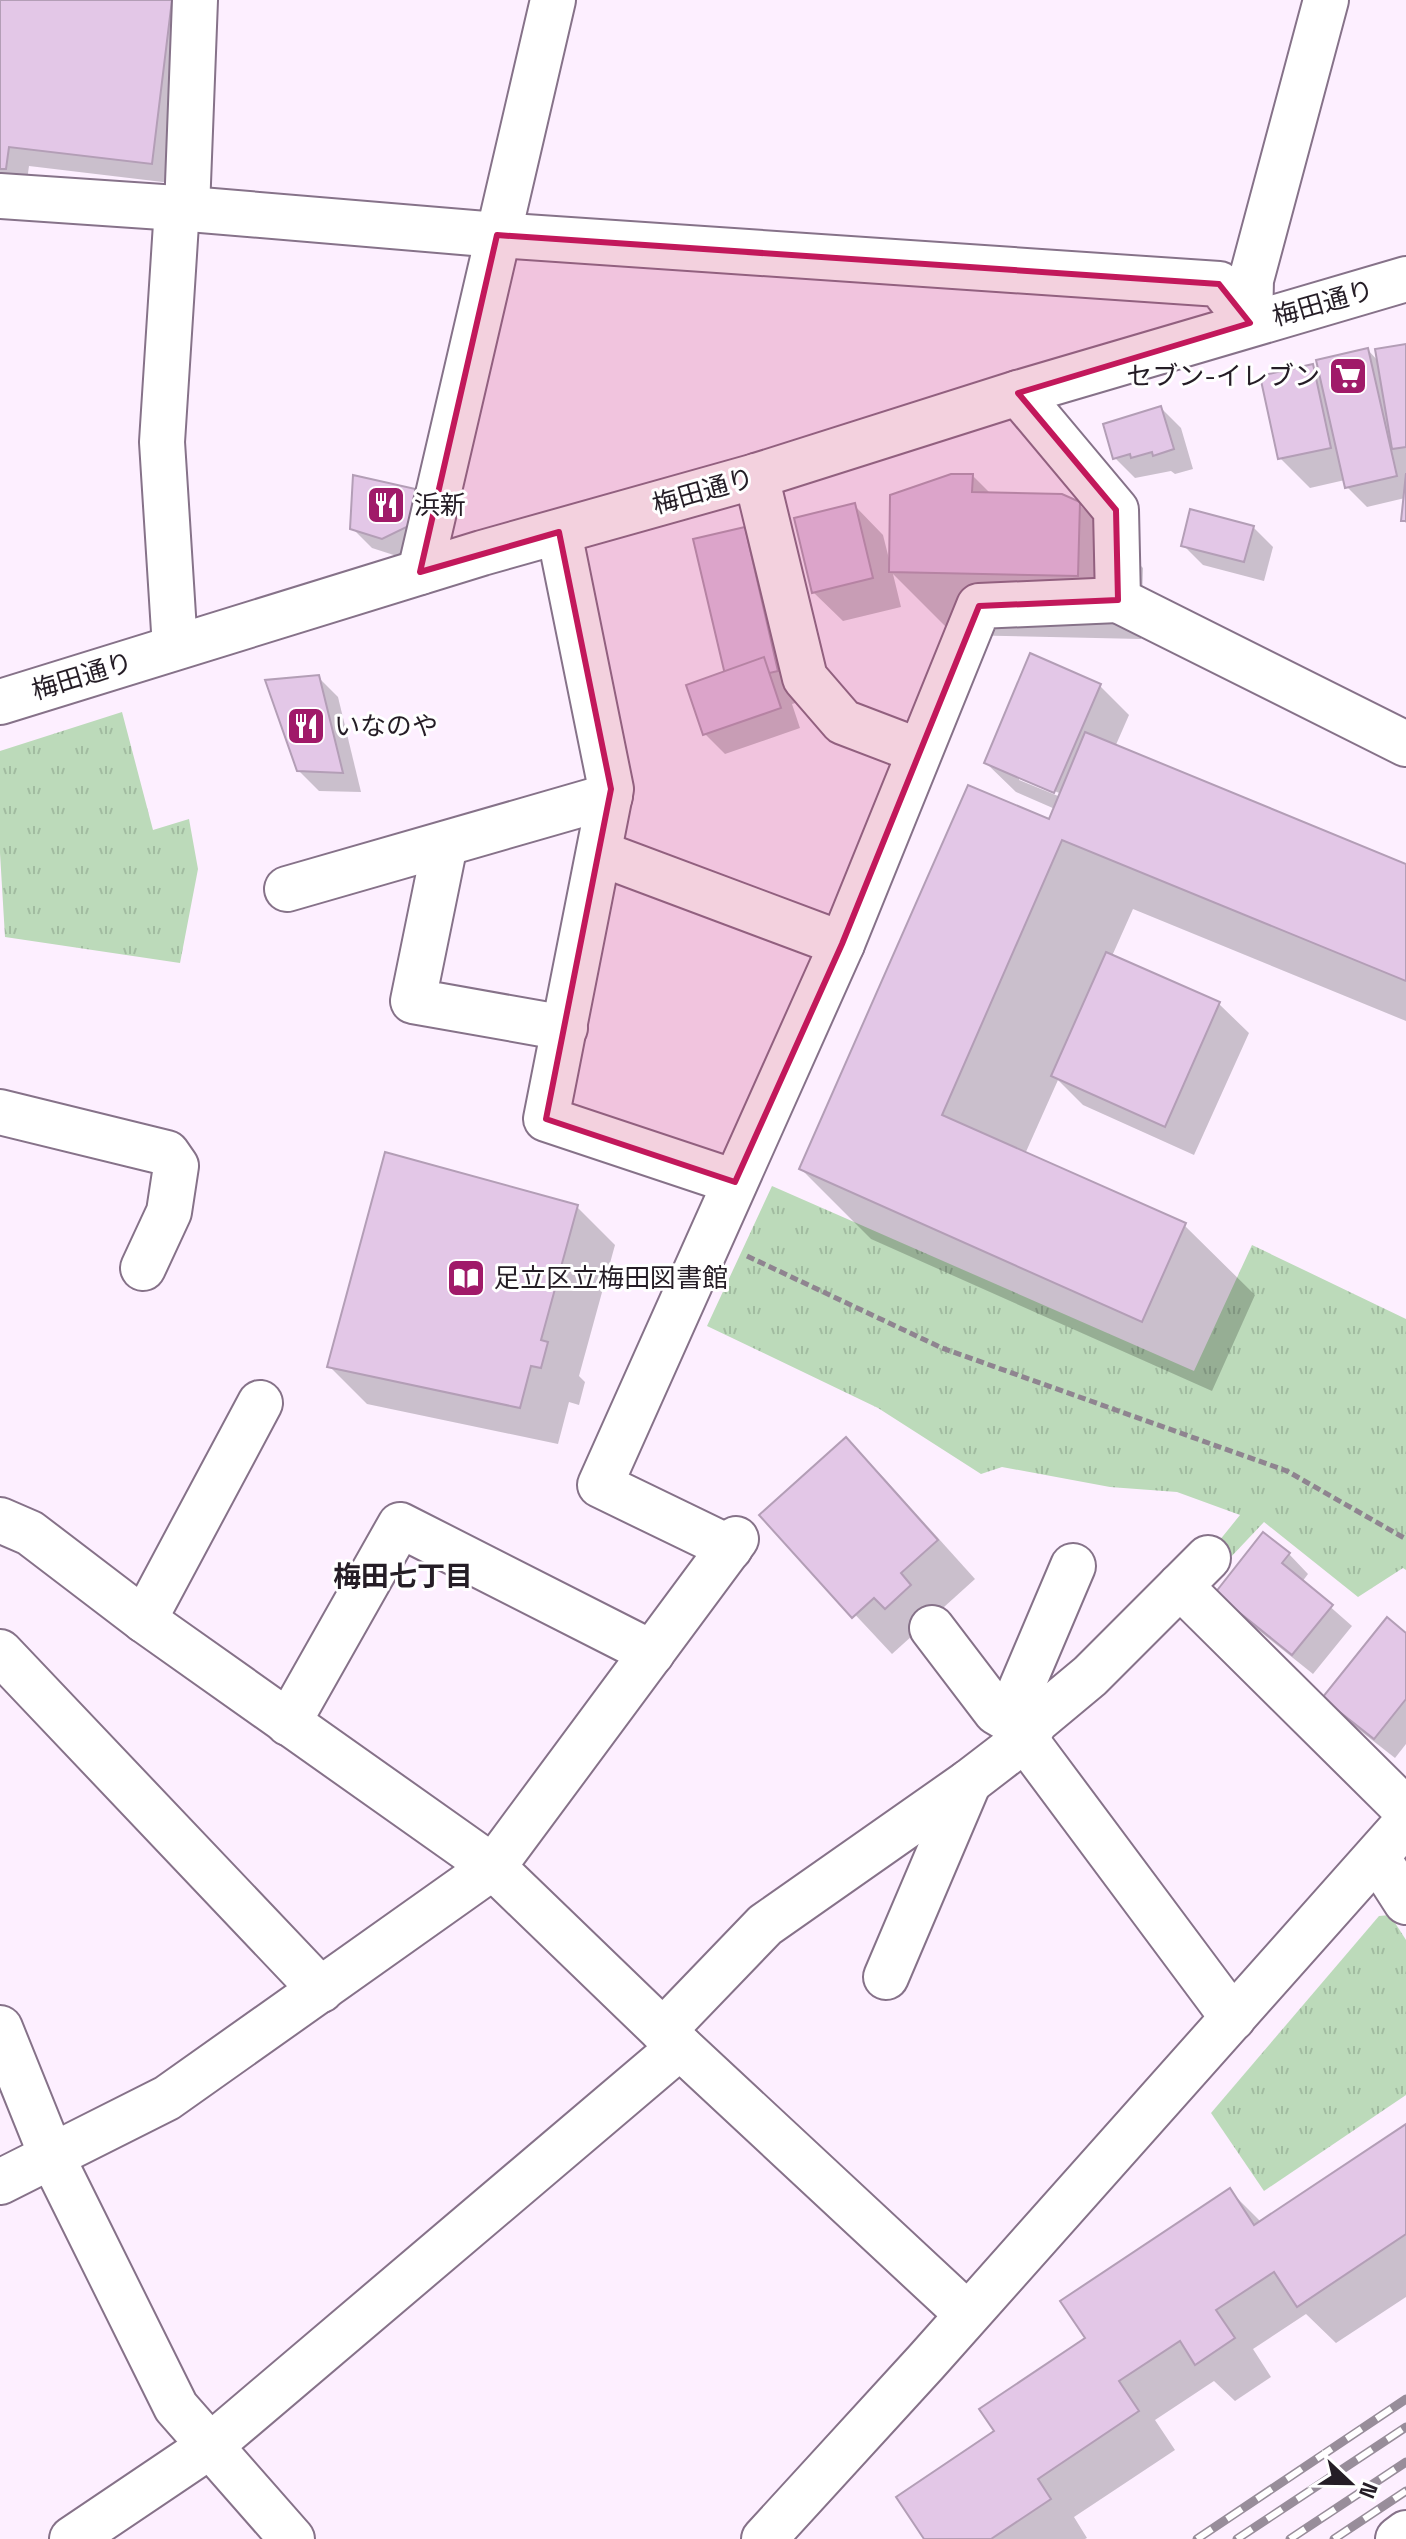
<svg xmlns="http://www.w3.org/2000/svg" width="1406" height="2539" viewBox="0 0 1406 2539" font-family="'Space Grotesk','Noto Sans JP',sans-serif">
	<defs>
		<pattern id="park-tufts" width="24" height="20" patternUnits="userSpaceOnUse" patternTransform="scale(2)"><rect width="24" height="20" fill="#bcdaba"/><path d="M3 7l-1-3M5 7V3M7 7l1-3M15 17l-1-3M17 17v-4M19 17l1-3" fill="none" stroke="#a1bba0"/></pattern>
	</defs>
	<rect width="100%" height="100%" fill="#fdefff"/>
	<g fill="url(#park-tufts)">
		<polygon points="122,712 153,830 189,819 198,869 180,963 5,937 0,853 0,751"/>
		<polygon points="772,1186 1194,1371 1252,1245 1406,1319 1406,1570 1403,1568 1358,1597 1264,1522 1229,1559 1215,1546 1240,1515 1177,1492 1110,1487 1002,1467 981,1474 878,1408 707,1326"/>
		<polygon points="1390,1915 1406,1940 1406,2095 1264,2191 1211,2113 1379,1916"/>
	</g>
	<g fill="#0003" fill-rule="evenodd">
		<polygon points="0,0 194,0 171,183 29,166 26,188 0,185"/>
		<polygon points="1406,346 1406,523 1403,520 1405,498 1367,507 1347,487 1345,480 1310,488 1280,458 1312,367 1322,376 1368,350 1379,362"/>
		<polygon points="1161,408 1181,428 1193,469 1175,474 1171,471 1135,478 1115,458"/>
		<polygon points="973,476 991,494 1079,504 1143,568 1141,639 954,635 893,574 901,607 843,621 813,592 854,505 883,535 889,559"/>
		<polygon points="419,492 403,558 372,548 352,528"/>
		<polygon points="1253,527 1273,547 1264,581 1203,565 1183,545"/>
		<polygon points="744,529 774,559 806,700 792,704 800,728 725,754 705,734 727,673"/>
		<polygon points="318,677 338,697 361,792 319,791 298,770"/>
		<path d="M 1099,685 L 1129,715 L 1115,747 L 1406,866 L 1406,1021 L 1133,909 L 1112,956 L 1219,1004 L 1249,1033 L 1194,1155 L 1083,1105 L 1058,1080 L 1025,1154 L 1184,1225 L 1255,1295 L 1212,1391 L 871,1239 L 801,1169 L 1050,821 L 1055,809 L 1016,792 L 986,763 ZM 1019,776 L 1064,795 L 1063,798 L 1019,780 Z"/>
		<polygon points="577,1207 615,1245 579,1376 585,1382 579,1405 569,1402 558,1444 367,1404 329,1366"/>
		<polygon points="846,1440 884,1478 975,1579 892,1654 762,1515"/>
		<polygon points="1289,1554 1308,1574 1302,1582 1352,1626 1313,1674 1237,1613 1218,1593"/>
		<polygon points="1406,1635 1406,1744 1395,1758 1344,1718 1324,1698"/>
		<polygon points="1406,2126 1406,2297 1336,2343 1306,2314 1253,2349 1271,2377 1235,2401 1214,2381 1155,2420 1175,2450 1074,2517 1087,2538 1085,2539 926,2539 997,2432 1230,2191 1261,2222"/>
	</g>
	<g fill="#e3c7e7" stroke="#b39eb6" stroke-width="2">
		<polygon points="0,0 172,0 152,164 9,147 6,169 0,169"/>
		<polygon points="1406,344 1406,447 1392,449 1375,349"/>
		<polygon points="1368,348 1397,476 1345,488 1316,360"/>
		<polygon points="1313,364 1331,448 1278,459 1260,376"/>
		<polygon points="1161,406 1174,449 1153,456 1152,452 1131,458 1130,454 1113,459 1103,424"/>
		<polygon points="1406,473 1406,521 1401,521"/>
		<polygon points="951,474 973,474 972,492 1062,494 1080,502 1078,576 889,572 890,495"/>
		<polygon points="353,475 420,490 421,520 382,539 350,529"/>
		<polygon points="855,503 873,578 812,593 794,518"/>
		<polygon points="1190,509 1254,526 1244,562 1181,546"/>
		<polygon points="745,527 778,671 727,683 693,539"/>
		<polygon points="1030,653 1101,684 1054,793 984,763"/>
		<polygon points="764,657 781,708 703,735 686,685"/>
		<polygon points="319,675 343,773 297,771 265,680"/>
		<polygon points="1085,732 1406,864 1406,981 1062,840 942,1115 1186,1223 1142,1322 799,1169 968,785 1049,819"/>
		<polygon points="1106,952 1220,1002 1165,1127 1051,1076"/>
		<polygon points="385,1152 578,1205 541,1340 548,1342 541,1368 531,1366 520,1408 327,1367"/>
		<polygon points="846,1437 938,1540 901,1573 911,1585 885,1609 874,1598 852,1618 759,1515"/>
		<polygon points="1263,1532 1290,1553 1282,1563 1333,1605 1292,1655 1215,1593"/>
		<polygon points="1387,1617 1406,1633 1406,1699 1374,1739 1322,1698"/>
		<polygon points="1406,2124 1406,2234 1297,2307 1274,2272 1216,2310 1235,2338 1195,2365 1180,2341 1119,2381 1139,2411 1038,2479 1051,2499 991,2539 924,2539 896,2497 994,2431 979,2409 1085,2338 1060,2301 1230,2188 1254,2225"/>
	</g>
	<g fill="none" stroke-linecap="round" stroke-linejoin="round">
		<g stroke="#867289" stroke-width="48">
			<g id="minor">
				<polyline points="0,196 177,208 497,235 1219,284 1250,323"/>
				<polyline points="187,209 195,0"/>
				<polyline points="1250,323 1251,280 1326,0"/>
				<polyline points="1018,393 1116,510 1118,600 1406,744"/>
				<polyline points="756,476 805,678 843,722 919,751"/>
				<polyline points="559,532 611,789 546,1119 735,1182"/>
				<polyline points="420,572 553,0"/>
				<polyline points="175,647 162,442 177,208"/>
				<polyline points="0,702 482,553 756,476 1018,393 1406,279"/>
				<polyline points="445,844 413,1001 565,1028"/>
				<polyline points="599,853 842,944"/>
				<polyline points="287,889 610,796"/>
				<polyline points="0,1112 167,1153 176,1166 169,1212 143,1268"/>
				<polyline points="0,1520 30,1533 144,1620 493,1867 663,2031 967,2314"/>
				<polyline points="730,1548 600,1485 842,944 979,606 1118,600"/>
				<polyline points="1180,1586 1406,1810"/>
				<polyline points="144,1620 260,1403"/>
				<polyline points="932,1628 996,1712 1008,1719 1025,1739 1233,2018"/>
				<polyline points="0,1652 321,1990"/>
				<polyline points="1008,1719 1073,1566"/>
				<polyline points="288,1723 400,1525 652,1653"/>
				<polyline points="1377,1857 1406,1902"/>
				<polyline points="886,1977 969,1782"/>
				<polyline points="0,2028 52,2157 176,2407 292,2539"/>
				<polyline points="663,2031 765,1925 969,1782 1025,1739 1036,1721 1090,1676 1208,1558"/>
				<polyline points="0,2182 167,2098 493,1867 736,1539"/>
				<polyline points="72,2539 210,2446 680,2047"/>
				<polyline points="764,2539 926,2362 1406,1823"/>
				<polyline points="1398,2539 1406,2533"/>
			</g>
		</g>
		<polyline stroke="#8f8490" stroke-width="5" stroke-dasharray="8 4" stroke-linecap="butt" points="747,1256 942,1348 1287,1471 1406,1539"/>
		<use href="#minor" stroke="#fff" stroke-width="44"/>
		<g stroke="#988d9a" stroke-width="9">
			<g id="rail">
				<polyline points="1197,2539 1406,2399"/>
				<polyline points="1237,2539 1406,2427"/>
				<polyline points="1290,2539 1406,2462"/>
				<polyline points="1334,2539 1406,2491"/>
			</g>
		</g>
		<use href="#rail" stroke="#fff" stroke-width="6" stroke-dasharray="18" stroke-linecap="butt"/>
	</g>
	<path fill="#c2185b" fill-opacity="0.2" stroke="#c2185b" stroke-width="6" stroke-linejoin="round" d="M 497,235 L 1219,284 L 1250,323 L 1018,393 L 1116,510 L 1118,600 L 979,606 L 842,944 L 735,1182 L 546,1119 L 611,789 L 559,532 L 420,572 Z"/>
	<defs>
		<g id="supermarket-square" transform="scale(2)"><rect x="-9" y="-9" width="18" height="18" rx="4" fill="#a01a69" stroke="#fff"/><path d="M-6-5.5h2.5l.6 2H6L4.5 2H-2.5L-4.4-4H-6ZM-1.5 3.2a1.3 1.3 0 1 0 .1 0ZM3 3.2a1.3 1.3 0 1 0 .1 0Z" fill="#fff"/></g>
		<g id="restaurant-square" transform="scale(2)"><rect x="-9" y="-9" width="18" height="18" rx="4" fill="#a01a69" stroke="#fff"/><path d="M-5-6h1v4h1v-4h1v4h1v-4h1v5L-1.5 .5V6h-2V.5L-5-1ZM5-6V6H3V1.5H1.5Q1.5-4 5-6Z" fill="#fff"/></g>
		<g id="library-square" transform="scale(2)"><rect x="-9" y="-9" width="18" height="18" rx="4" fill="#a01a69" stroke="#fff"/><path d="M-6-4Q-3-5.5-.7-3.5V5Q-3 3-6 4ZM6-4Q3-5.5 .7-3.5V5Q3 3 6 4Z" fill="#fff"/></g>
	</defs>
	<g fill-rule="evenodd">
		<use href="#supermarket-square" x="1348" y="376"/>
		<use href="#restaurant-square" x="386" y="505"/>
		<use href="#restaurant-square" x="306" y="726"/>
		<use href="#library-square" x="466" y="1278"/>
	</g>
	<g text-anchor="middle" dominant-baseline="central" stroke-width="6" stroke-linejoin="round" paint-order="stroke">
		<g font-size="26" fill="#251d26" stroke="#fff">
			<text transform="translate(1323 303) rotate(-16)">梅田通り</text>
			<text transform="translate(703 491) rotate(-16)">梅田通り</text>
			<text transform="translate(82 676) rotate(-17)">梅田通り</text>
		</g>
		<g font-size="26" fill="#251d26" stroke="#fff" text-anchor="start">
			<text x="1320" y="376" text-anchor="end">セブン-イレブン</text>
			<text x="414" y="505">浜新</text>
			<text x="334" y="726">いなのや</text>
			<text x="494" y="1278">足立区立梅田図書館</text>
		</g>
		<g font-size="28" font-weight="bold" fill="#251d26" stroke="#fff">
			<text x="403" y="1576">梅田七丁目</text>
		</g>
	</g>
	<g transform="translate(1350 2483) rotate(112)" stroke="#ffffff" stroke-width="6" paint-order="stroke">
	<path d="M0-6L14 30L0 20L-14 30Z" fill="#251d26"/>
	<text y="-12" font-size="22" font-weight="bold" text-anchor="middle" fill="#251d26">N</text>
	</g>
</svg>
